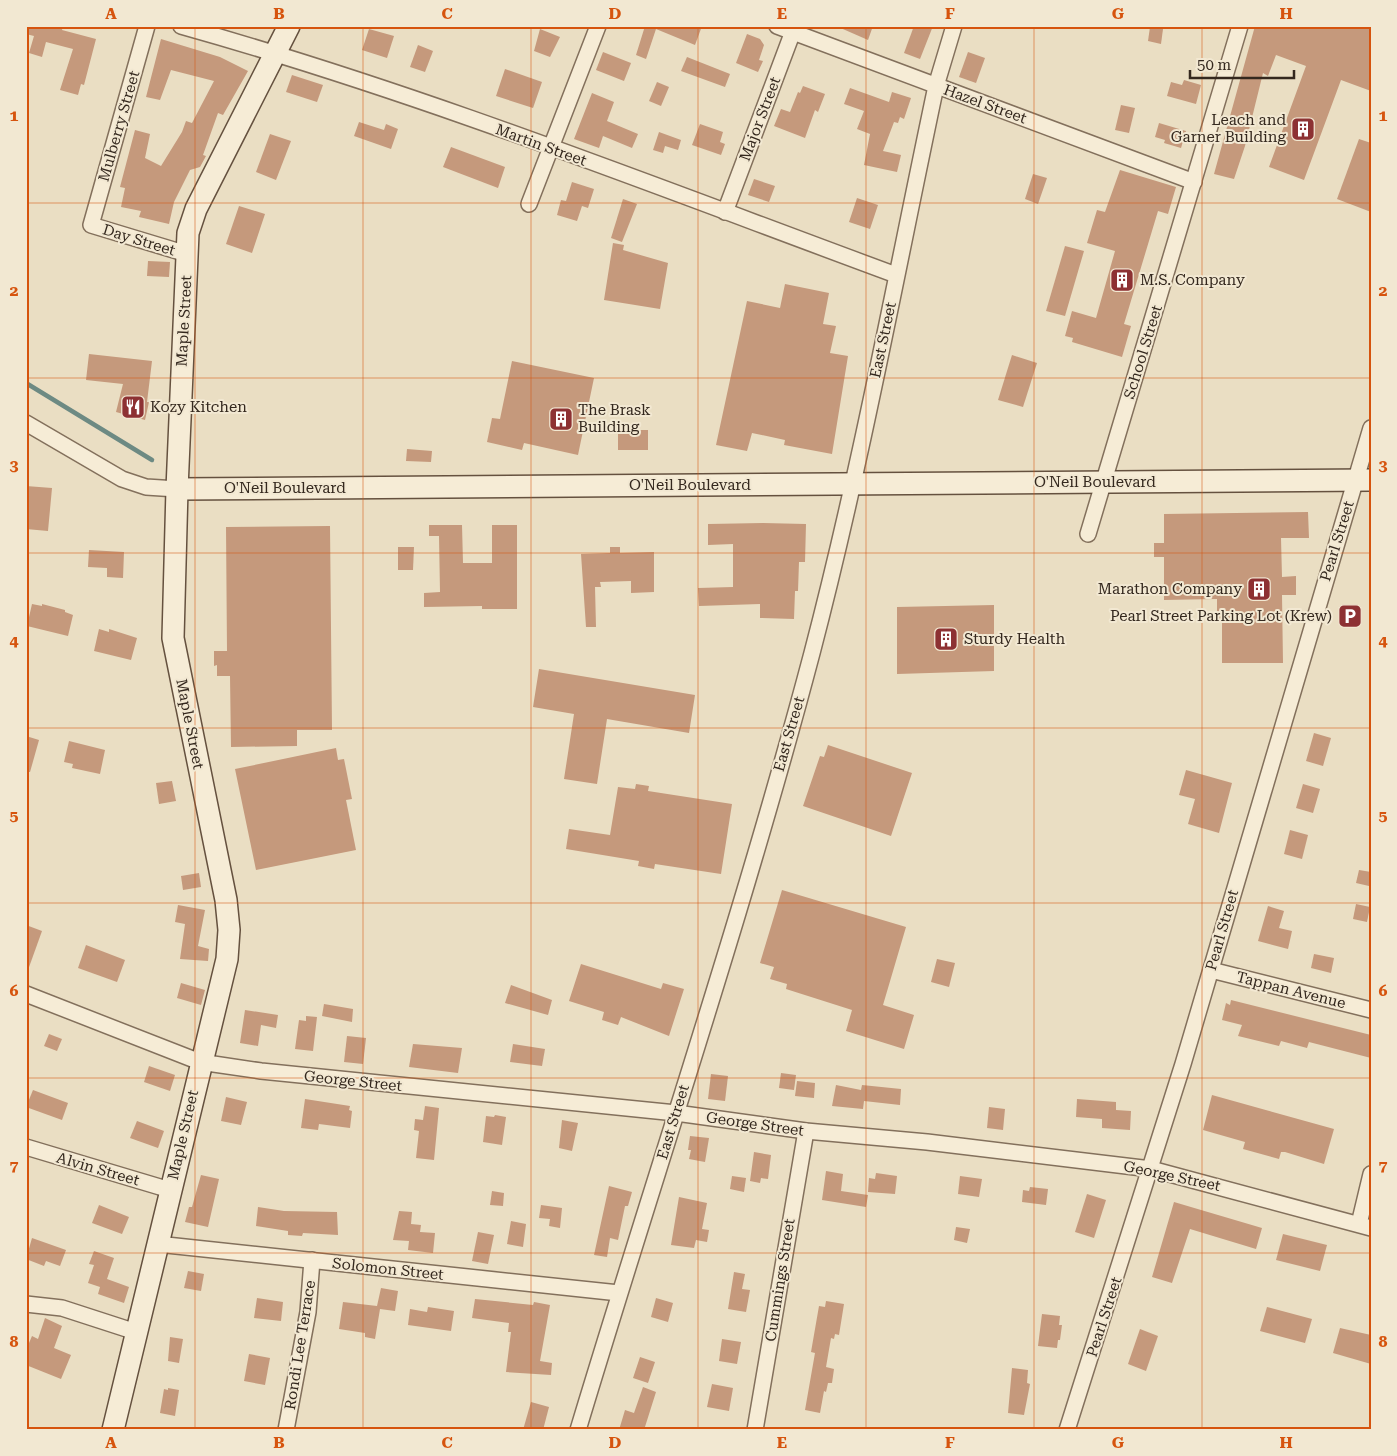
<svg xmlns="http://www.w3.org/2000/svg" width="1397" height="1456" viewBox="0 0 1397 1456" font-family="'Roboto Serif',serif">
	<rect width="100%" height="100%" fill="#eadec3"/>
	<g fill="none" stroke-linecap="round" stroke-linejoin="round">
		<polyline stroke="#6d8a83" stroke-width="4.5" points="26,383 152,460"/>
	</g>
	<g fill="#c5997c">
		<polygon points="26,26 63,26 62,30 96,39 84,85 81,84 78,95 60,90 73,49 46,42 42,57 29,53 34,36 26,34"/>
		<polygon points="645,26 702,26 695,45 656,29 646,59 636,55"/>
		<polygon points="836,26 873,26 868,40"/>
		<polygon points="914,26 933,26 920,59 904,53"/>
		<polygon points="1255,26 1371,26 1371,91 1341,80 1304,180 1269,167 1306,66 1276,55 1268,76 1263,73 1245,146 1234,179 1214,174"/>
		<polygon points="1150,27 1163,29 1161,44 1148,41"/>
		<polygon points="369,29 394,36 387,58 362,50"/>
		<polygon points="540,29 560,37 550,57 534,51"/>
		<polygon points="747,34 760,39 764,45 759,60 763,61 758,72 736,63"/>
		<polygon points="161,39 220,57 248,71 223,115 218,113 203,155 206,156 200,167 190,170 174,202 169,224 139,217 141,211 121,207 125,188 120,187 135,130 150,134 145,158 161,166 182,132 186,121 192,123 214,81 171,70 160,100 146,97"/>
		<polygon points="418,45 433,51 425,72 410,67"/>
		<polygon points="603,52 631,63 624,81 596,70"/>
		<polygon points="968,52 985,58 976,83 959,77"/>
		<polygon points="687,57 730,74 725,87 681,71"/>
		<polygon points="505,69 542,82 533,108 496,96"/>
		<polygon points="292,75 323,85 317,102 286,92"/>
		<polygon points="1184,80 1201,85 1196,104 1167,96 1171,82 1182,85"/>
		<polygon points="657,82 669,87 661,106 649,101"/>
		<polygon points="803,86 825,94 818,112 815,110 805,138 774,126 781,109 790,112 798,92 800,93"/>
		<polygon points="850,88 889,102 892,92 911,98 904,119 900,117 898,123 894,122 883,151 901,155 897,172 864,165 870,134 857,129 864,111 844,104"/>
		<polygon points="592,93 614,102 607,121 638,134 632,148 603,136 599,148 574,139"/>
		<polygon points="1121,105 1135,108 1129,133 1115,130"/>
		<polygon points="359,122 384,130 386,124 398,129 391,149 354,136"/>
		<polygon points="1159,123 1186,131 1181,148 1164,143 1165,140 1155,137"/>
		<polygon points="700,124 723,132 720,142 725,144 721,155 692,145"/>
		<polygon points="659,132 681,140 678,150 665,146 663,153 653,150"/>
		<polygon points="270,134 291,141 276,180 256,172"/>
		<polygon points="1359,139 1371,143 1371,212 1337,199"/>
		<polygon points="451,147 505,167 498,188 443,167"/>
		<polygon points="1120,170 1176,187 1168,214 1158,211 1124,324 1131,326 1122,357 1072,342 1073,338 1065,336 1072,311 1096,318 1115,251 1087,243 1097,210 1105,212"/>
		<polygon points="1033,174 1047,178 1038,204 1025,199"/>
		<polygon points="754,179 775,186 769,202 748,195"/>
		<polygon points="572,182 594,189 588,208 582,206 577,221 557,215 561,200 566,201"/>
		<polygon points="857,198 878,205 870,229 849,222"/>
		<polygon points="623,199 637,204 622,242 611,238"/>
		<polygon points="239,206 265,214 252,253 226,244"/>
		<polygon points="613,243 624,245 623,250 668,263 660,309 604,300"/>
		<polygon points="1065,246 1084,251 1065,316 1046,311"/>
		<polygon points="148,261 170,262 169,277 147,276"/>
		<polygon points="785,284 829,293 823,324 836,326 830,353 848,356 832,454 784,445 785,440 752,433 747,451 716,445 747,301 780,308"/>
		<polygon points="89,354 152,361 147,402 149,402 145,420 116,412 123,384 86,380"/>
		<polygon points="1012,355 1037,363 1023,407 998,400"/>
		<polygon points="512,361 594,378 578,455 524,443 522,450 487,442 492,418 500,419"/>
		<rect x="618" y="430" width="30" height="20"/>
		<polygon points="407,449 432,451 431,462 406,461"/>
		<polygon points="26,486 52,488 48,531 26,529"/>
		<polygon points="1308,512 1309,538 1281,538 1282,577 1296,576 1296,595 1282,595 1283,663 1222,663 1222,619 1217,619 1217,599 1164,600 1164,557 1154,557 1154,543 1164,543 1164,514"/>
		<polygon points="763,523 806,524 805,562 799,562 798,591 795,591 794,619 760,618 760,604 699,606 698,588 733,587 733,544 708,545 708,524"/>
		<polygon points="429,525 462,525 463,563 492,563 492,525 517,525 517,609 482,609 482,606 424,607 424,593 440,592 439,536 429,536"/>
		<polygon points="330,526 332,730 297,730 297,746 231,747 230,676 217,676 217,665 214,666 214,651 227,651 226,527"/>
		<polygon points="398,547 414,547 413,570 398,570"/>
		<polygon points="610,547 620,547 620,553 654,552 654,592 631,593 631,581 600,582 601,587 595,587 596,627 586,627 581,554 610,553"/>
		<polygon points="89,550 124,552 123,578 107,577 107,568 88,567"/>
		<polygon points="32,604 42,606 42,604 65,610 65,612 73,615 68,636 27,626"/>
		<polygon points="994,605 994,671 897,674 897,607"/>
		<polygon points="99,629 109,632 109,629 137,638 131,660 94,651"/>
		<polygon points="539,669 695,695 689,733 607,719 597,784 564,779 574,714 533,707"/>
		<polygon points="1314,733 1331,738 1323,766 1306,761"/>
		<polygon points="26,736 39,740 30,772 26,772"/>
		<polygon points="69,741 105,750 100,774 72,768 73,764 64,762"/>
		<polygon points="828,745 912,773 891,836 803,806 820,756 824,757"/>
		<polygon points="336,748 338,760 344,759 352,799 346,800 356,850 256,870 235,769"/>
		<polygon points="1186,770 1232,783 1219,833 1188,824 1195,799 1179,795"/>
		<polygon points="172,781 176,801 159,804 156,783"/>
		<polygon points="636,784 649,786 648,791 732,804 721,874 655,864 654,869 638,866 639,861 566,849 569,829 610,835 618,787 635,789"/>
		<polygon points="1303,784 1320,789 1313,813 1296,808"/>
		<polygon points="1290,830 1308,835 1302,859 1284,854"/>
		<polygon points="1359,870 1371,872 1369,886 1356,883"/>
		<polygon points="199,873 201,887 183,890 181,876"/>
		<polygon points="782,890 906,927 883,1005 914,1015 904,1049 846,1031 852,1010 786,989 787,984 770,979 774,967 760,963"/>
		<polygon points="1356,904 1370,907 1367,922 1353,919"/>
		<polygon points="178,905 205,910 198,946 209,949 208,961 180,959 185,924 175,922"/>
		<polygon points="1268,906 1284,911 1279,928 1292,931 1288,949 1258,941"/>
		<polygon points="26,925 42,931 28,970 26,970"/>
		<polygon points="86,945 125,960 117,982 78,968"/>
		<polygon points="1314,954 1334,958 1331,973 1311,968"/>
		<polygon points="937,959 955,963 949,987 931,982"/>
		<polygon points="581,964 661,989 663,983 684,989 669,1036 621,1017 618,1025 602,1020 604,1012 569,1001"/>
		<polygon points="181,983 205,990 201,1005 177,998"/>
		<polygon points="511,985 552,1000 548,1015 505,1003"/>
		<polygon points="1231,1000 1371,1035 1371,1058 1309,1042 1307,1048 1281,1041 1279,1046 1238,1036 1242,1025 1222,1020 1226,1003 1230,1005"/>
		<polygon points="324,1004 353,1009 352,1022 322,1016"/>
		<polygon points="245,1010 278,1015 276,1028 261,1025 258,1046 240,1043"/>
		<polygon points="306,1016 317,1017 313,1051 295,1049 299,1020 306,1021"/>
		<polygon points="49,1034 62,1039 57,1051 44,1046"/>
		<polygon points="347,1036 366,1038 363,1064 344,1062"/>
		<polygon points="413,1044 462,1048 458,1073 409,1067"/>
		<polygon points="513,1044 545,1049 542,1066 510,1062"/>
		<polygon points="149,1066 175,1075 170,1091 144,1082"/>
		<polygon points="781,1073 796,1075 794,1090 779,1088"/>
		<polygon points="711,1074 728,1076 725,1101 708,1099"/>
		<polygon points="797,1081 815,1083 814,1098 795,1096"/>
		<polygon points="836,1085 861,1090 862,1085 901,1089 900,1105 864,1101 863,1109 832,1106"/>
		<polygon points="33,1090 68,1103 62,1120 26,1107"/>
		<polygon points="1212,1095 1334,1129 1324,1164 1285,1152 1281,1152 1279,1159 1243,1149 1245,1142 1203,1130"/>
		<polygon points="226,1097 247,1102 241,1125 221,1121"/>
		<polygon points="305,1099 350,1106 349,1110 352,1111 350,1128 319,1124 318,1130 301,1128"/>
		<polygon points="1077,1099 1116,1102 1116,1110 1131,1111 1130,1130 1102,1128 1102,1119 1076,1117"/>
		<polygon points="425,1106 439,1108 434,1160 416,1158 419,1131 414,1130 415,1119 423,1120"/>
		<polygon points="989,1107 1005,1109 1003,1130 987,1128"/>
		<polygon points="495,1115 506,1117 502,1145 483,1142 486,1116 494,1117"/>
		<polygon points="562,1120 578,1123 572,1151 559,1148"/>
		<polygon points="137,1121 164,1131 158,1148 130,1138"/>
		<polygon points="690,1136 709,1138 705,1162 689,1159 691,1150 688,1150"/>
		<polygon points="754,1152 771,1155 768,1179 761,1178 760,1183 750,1181"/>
		<polygon points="826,1171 843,1174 841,1191 868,1195 866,1207 822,1200"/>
		<polygon points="876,1173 897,1176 895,1194 868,1192 869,1178 875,1179"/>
		<polygon points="201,1175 219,1179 208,1227 185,1222 189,1207 192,1207"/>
		<polygon points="732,1176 746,1178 744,1192 730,1189"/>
		<polygon points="960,1176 982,1179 979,1197 958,1194"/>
		<polygon points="609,1186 632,1192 628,1206 625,1206 618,1240 610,1238 607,1257 594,1255"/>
		<polygon points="1030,1187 1048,1189 1046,1205 1022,1202 1023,1190 1029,1191"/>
		<polygon points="492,1191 504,1193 503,1206 490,1205"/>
		<polygon points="1087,1194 1106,1200 1094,1238 1075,1232"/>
		<polygon points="679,1197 707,1203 702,1229 709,1230 707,1242 696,1240 694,1248 671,1245"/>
		<polygon points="1174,1202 1262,1228 1256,1249 1190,1229 1172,1283 1152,1277"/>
		<polygon points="99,1205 129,1217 122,1234 92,1223"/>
		<polygon points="541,1205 562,1208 560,1228 549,1226 550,1219 539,1218"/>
		<polygon points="258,1207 284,1211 337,1212 338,1235 303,1233 302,1236 288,1235 288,1231 256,1226"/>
		<polygon points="399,1211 412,1212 411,1224 421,1225 420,1232 435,1233 433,1253 408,1250 409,1241 393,1240"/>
		<polygon points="511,1221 526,1224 523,1247 507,1244"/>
		<polygon points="956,1227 970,1229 967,1243 954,1240"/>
		<polygon points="478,1232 494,1235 488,1264 472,1261"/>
		<polygon points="1283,1234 1327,1245 1320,1271 1276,1260"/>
		<polygon points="32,1238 66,1250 60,1266 46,1261 44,1266 26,1259"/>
		<polygon points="94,1251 114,1258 107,1279 129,1287 124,1303 98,1294 100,1287 88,1283 94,1265 89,1264"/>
		<polygon points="188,1271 204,1274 201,1291 184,1288"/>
		<polygon points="734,1272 745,1274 742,1289 750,1290 746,1312 728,1309"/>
		<polygon points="381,1288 398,1291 395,1311 380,1309 375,1339 365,1337 365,1333 339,1329 343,1302 377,1306"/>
		<polygon points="257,1298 283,1302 281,1321 254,1318"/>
		<polygon points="656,1298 673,1303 668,1322 651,1317"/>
		<polygon points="475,1299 533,1305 534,1302 550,1305 540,1361 552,1363 551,1375 506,1372 511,1332 508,1332 509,1323 472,1318"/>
		<polygon points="826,1301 844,1304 839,1335 835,1334 834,1339 831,1338 826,1367 834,1369 832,1383 828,1383 826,1392 824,1391 820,1413 805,1410 815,1353 811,1352 819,1306 825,1307"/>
		<polygon points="428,1307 454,1311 451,1331 408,1325 410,1309 427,1312"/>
		<polygon points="1267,1307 1312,1319 1305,1343 1260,1331"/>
		<polygon points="1042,1314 1060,1316 1059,1325 1062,1325 1060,1340 1058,1340 1057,1348 1038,1346"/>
		<polygon points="45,1318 62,1326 54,1348 71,1355 61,1379 26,1365 26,1342 29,1343 32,1336 38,1339"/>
		<polygon points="1340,1328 1371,1335 1371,1364 1333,1353"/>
		<polygon points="1140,1329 1158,1336 1146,1371 1128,1364"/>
		<polygon points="170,1337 183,1339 179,1363 168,1361"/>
		<polygon points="722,1339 741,1342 737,1364 719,1361"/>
		<polygon points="249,1354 270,1358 265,1385 244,1381"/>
		<polygon points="640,1357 655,1362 648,1383 633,1378"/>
		<polygon points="1012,1368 1028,1370 1027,1383 1030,1384 1024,1415 1008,1413"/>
		<polygon points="712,1384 733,1388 729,1411 707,1407"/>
		<polygon points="643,1387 656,1392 644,1430 619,1430 625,1410 634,1413"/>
		<polygon points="168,1388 179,1390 175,1416 160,1413 164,1389 168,1390"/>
		<polygon points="531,1402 549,1407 543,1430 523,1430"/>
	</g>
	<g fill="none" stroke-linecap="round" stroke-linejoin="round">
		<g stroke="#83705c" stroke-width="18">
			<g id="minor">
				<polyline points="147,26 91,225 187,254"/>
				<path d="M 181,26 C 424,94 660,188 896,275"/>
				<polyline points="777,26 1194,182"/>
				<polyline points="529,204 598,26"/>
				<polyline points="725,212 795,26"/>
				<polyline points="26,423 122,479 146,487 177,489"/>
				<polyline points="1088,534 1240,26"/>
				<polyline points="1211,970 1371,1010"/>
				<polyline points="26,994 200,1062 261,1071 676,1113 806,1131 927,1142 1151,1169 1371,1228"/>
				<polyline points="26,1147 170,1190"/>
				<polyline points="1359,1224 1371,1174"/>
				<polyline points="157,1244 619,1293"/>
				<polyline points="26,1304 62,1308 136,1332"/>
				<polyline points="286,1430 308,1312 312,1260"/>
				<path d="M 578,1430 C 656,1171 743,914 812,653 C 861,466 896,275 936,86 L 954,26"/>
				<polyline points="755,1430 806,1131"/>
				<polyline points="1067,1430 1183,1064 1371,428"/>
			</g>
		</g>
		<g stroke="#65513f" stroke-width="24">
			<g id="secondary">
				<polyline points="177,489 1371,480"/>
				<polyline points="113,1430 227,959 229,930 226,900 173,638 177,489 188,233 196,209 289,26"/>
			</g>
		</g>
		<use href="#minor" stroke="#f6ecd6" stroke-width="15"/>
		<use href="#secondary" stroke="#f6ecd6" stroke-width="21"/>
	</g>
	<path fill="none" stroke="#d6540e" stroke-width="1" stroke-opacity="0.55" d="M 195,26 L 195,1430M 363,26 L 363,1430M 531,26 L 531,1430M 698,26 L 698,1430M 866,26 L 866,1430M 1034,26 L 1034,1430M 1202,26 L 1202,1430M 26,203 L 1371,203M 26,378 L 1371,378M 26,553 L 1371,553M 26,728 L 1371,728M 26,903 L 1371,903M 26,1078 L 1371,1078M 26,1253 L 1371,1253"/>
	<defs>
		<g id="building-square" transform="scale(1.25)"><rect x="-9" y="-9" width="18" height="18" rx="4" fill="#8d3133" stroke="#f2e8d2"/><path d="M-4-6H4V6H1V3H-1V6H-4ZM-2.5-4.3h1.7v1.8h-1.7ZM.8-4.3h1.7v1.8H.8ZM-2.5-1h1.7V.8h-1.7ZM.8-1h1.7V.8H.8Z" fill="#fff"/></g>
		<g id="restaurant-square" transform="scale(1.25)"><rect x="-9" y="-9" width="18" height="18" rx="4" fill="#8d3133" stroke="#f2e8d2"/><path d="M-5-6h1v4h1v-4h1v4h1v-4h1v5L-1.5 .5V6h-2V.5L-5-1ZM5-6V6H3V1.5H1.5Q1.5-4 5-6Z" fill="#fff"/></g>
		<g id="parking-square" transform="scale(1.25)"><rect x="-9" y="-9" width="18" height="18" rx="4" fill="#8d3133" stroke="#f2e8d2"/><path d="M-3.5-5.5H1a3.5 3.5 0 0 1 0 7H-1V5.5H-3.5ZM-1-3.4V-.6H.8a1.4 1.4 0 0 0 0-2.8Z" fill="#fff"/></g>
	</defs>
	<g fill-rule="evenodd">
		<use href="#building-square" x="1303" y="129"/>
		<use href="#building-square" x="1122" y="280"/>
		<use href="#restaurant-square" x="133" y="407"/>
		<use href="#building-square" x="561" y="419"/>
		<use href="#building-square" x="1259" y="589"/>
		<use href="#parking-square" x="1350" y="616"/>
		<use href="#building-square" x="946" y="639"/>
	</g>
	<g text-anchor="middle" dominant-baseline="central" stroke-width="4" stroke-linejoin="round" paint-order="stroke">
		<g font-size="15" fill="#34281e" stroke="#f2e8d2">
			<text transform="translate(985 104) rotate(20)">Hazel Street</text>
			<text transform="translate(760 119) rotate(-69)">Major Street</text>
			<text transform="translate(119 126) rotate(-74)">Mulberry Street</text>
			<text transform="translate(541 145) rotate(20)">Martin Street</text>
			<text transform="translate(139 240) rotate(17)">Day Street</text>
			<text transform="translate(184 321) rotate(-87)">Maple Street</text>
			<text transform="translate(883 340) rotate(-78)">East Street</text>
			<text transform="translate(1143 352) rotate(-73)">School Street</text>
			<text x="1095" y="482">O'Neil Boulevard</text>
			<text x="690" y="485">O'Neil Boulevard</text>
			<text x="285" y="488">O'Neil Boulevard</text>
			<text transform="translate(1337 541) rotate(-73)">Pearl Street</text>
			<text transform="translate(190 724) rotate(79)">Maple Street</text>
			<text transform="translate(789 734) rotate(-74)">East Street</text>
			<text transform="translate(1222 930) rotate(-74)">Pearl Street</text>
			<text transform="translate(1291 990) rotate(14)">Tappan Avenue</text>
			<text transform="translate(353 1081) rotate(6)">George Street</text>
			<text transform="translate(673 1122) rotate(-73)">East Street</text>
			<text transform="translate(755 1124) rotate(8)">George Street</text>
			<text transform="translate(183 1135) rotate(-77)">Maple Street</text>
			<text transform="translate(98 1169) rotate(16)">Alvin Street</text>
			<text transform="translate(1172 1176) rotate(12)">George Street</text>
			<text transform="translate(388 1269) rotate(6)">Solomon Street</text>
			<text transform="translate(780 1280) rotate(-81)">Cummings Street</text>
			<text transform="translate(1104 1317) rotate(-72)">Pearl Street</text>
			<text transform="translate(300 1345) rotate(-81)">Rondi Lee Terrace</text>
		</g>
		<g font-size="15" fill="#34281e" stroke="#f2e8d2" text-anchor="start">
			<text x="1286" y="120" text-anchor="end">Leach and<tspan x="1286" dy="17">Garner Building</tspan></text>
			<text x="1140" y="280">M.S. Company</text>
			<text x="150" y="407">Kozy Kitchen</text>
			<text x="578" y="410">The Brask<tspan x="578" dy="17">Building</tspan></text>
			<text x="1242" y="589" text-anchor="end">Marathon Company</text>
			<text x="1332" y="616" text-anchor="end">Pearl Street Parking Lot (Krew)</text>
			<text x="964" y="639">Sturdy Health</text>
		</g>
	</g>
	<rect width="1397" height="1456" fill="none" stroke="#f2e8d2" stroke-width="55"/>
	<path d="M1190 70v8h104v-8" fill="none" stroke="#34281e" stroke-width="2.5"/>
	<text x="1197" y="70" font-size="15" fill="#34281e" stroke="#f2e8d2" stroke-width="4" paint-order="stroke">50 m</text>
	<rect x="28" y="28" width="1342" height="1400" fill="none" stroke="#d6540e" stroke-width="2"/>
	<g font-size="16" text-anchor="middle" font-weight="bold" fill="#d6540e">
		<text x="111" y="19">A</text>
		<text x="279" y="19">B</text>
		<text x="447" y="19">C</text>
		<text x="615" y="19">D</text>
		<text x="782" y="19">E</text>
		<text x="950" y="19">F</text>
		<text x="1118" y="19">G</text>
		<text x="1286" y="19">H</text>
		<text x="14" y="121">1</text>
		<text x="1383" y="121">1</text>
		<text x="14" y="296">2</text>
		<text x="1383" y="296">2</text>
		<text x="14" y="471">3</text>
		<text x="1383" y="471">3</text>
		<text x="14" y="646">4</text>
		<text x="1383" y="646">4</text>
		<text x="14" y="821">5</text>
		<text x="1383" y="821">5</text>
		<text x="14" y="996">6</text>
		<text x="1383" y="996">6</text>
		<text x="14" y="1171">7</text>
		<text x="1383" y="1171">7</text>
		<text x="14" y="1347">8</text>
		<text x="1383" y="1347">8</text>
		<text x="111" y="1448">A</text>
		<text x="279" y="1448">B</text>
		<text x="447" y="1448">C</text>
		<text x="615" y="1448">D</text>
		<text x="782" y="1448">E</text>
		<text x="950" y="1448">F</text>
		<text x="1118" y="1448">G</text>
		<text x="1286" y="1448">H</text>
	</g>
</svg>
